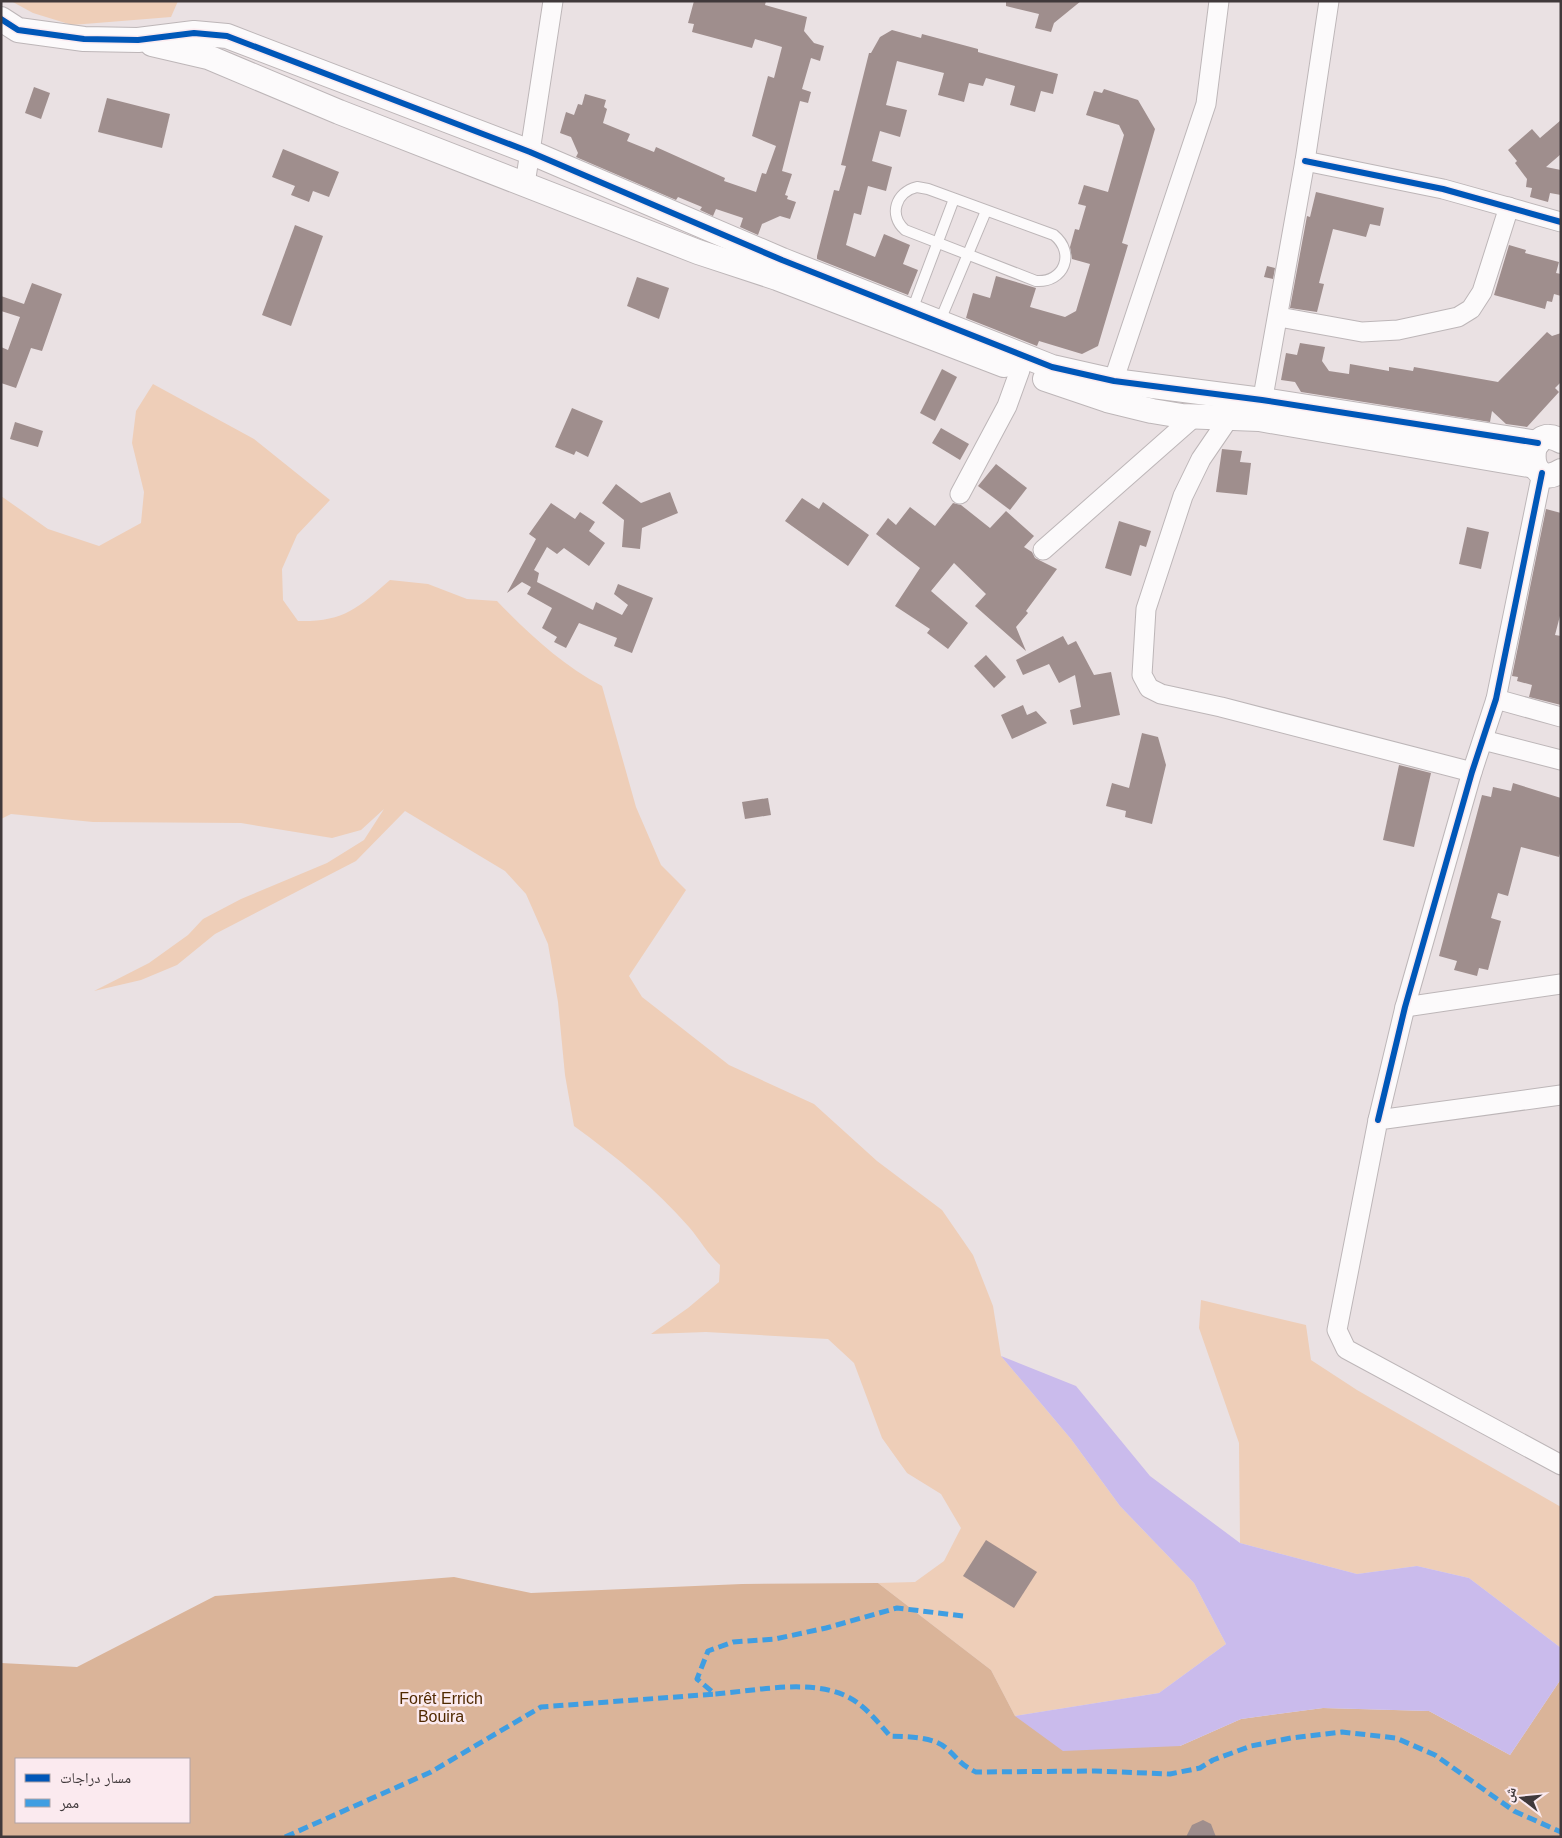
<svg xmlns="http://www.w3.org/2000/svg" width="1562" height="1838" viewBox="0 0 1562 1838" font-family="Helvetica,'Noto Naskh Arabic',sans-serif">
	<rect width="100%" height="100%" fill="#eae1e3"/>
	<g fill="#eeceb8">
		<polygon points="11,1 178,1 171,17 72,25 33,13"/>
		<path d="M 153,384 L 254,439 L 330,500 L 297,535 L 282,569 L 283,600 L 298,621 C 343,622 357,609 390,580 L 428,584 L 467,599 L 497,601 C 529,634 562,665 602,686 L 636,807 L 661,865 L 686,890 L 629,976 L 642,997 L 729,1065 L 814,1104 L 877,1161 L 942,1210 L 973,1255 L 993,1306 L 1001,1356 L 1071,1439 L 1120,1506 L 1194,1583 L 1226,1644 L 1159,1693 L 1015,1716 L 991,1670 L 878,1583 L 915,1582 L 944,1561 L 961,1528 L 941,1494 L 907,1473 L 882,1438 L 854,1363 L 828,1339 L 706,1332 L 651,1334 L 688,1308 L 719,1282 L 720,1265 C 707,1253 700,1240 689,1227 C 655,1188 615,1156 574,1126 L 565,1075 L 558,1002 L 548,944 L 526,894 L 505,871 L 405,811 L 356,861 L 215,934 L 177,965 L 141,980 L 94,991 L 149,963 L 188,935 L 203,919 L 241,899 L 327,863 L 364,840 L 384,809 L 361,830 L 332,838 L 241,823 L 93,822 L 11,814 L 1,819 L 1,496 L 48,529 L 99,546 L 141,523 L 144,492 L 132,443 L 136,411 Z"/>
		<polygon points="1201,1300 1306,1325 1311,1360 1357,1390 1561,1507 1561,1648 1469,1578 1417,1566 1357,1574 1240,1543 1239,1443 1199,1328"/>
	</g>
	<path fill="#dab499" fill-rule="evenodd" d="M 454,1577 L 531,1593 L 742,1584 L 878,1583 L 991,1670 L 1015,1716 L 1180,1746 L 1241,1719 L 1323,1708 L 1429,1711 L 1510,1755 L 1561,1679 L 1561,1837 L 1,1837 L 1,1663 L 77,1667 L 215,1596 ZM 16,1759 L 189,1759 L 189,1822 L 16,1822 Z"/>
	<polygon fill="#cabbec" points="1001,1356 1076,1386 1150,1476 1240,1543 1357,1574 1417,1566 1469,1578 1561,1648 1561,1679 1510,1755 1429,1711 1323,1708 1241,1719 1180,1746 1063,1751 1015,1716 1159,1693 1226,1644 1194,1583 1120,1506 1071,1439"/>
	<g fill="#9f8e8d">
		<polygon points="694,1 766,1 765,5 807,17 804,31 814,43 824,46 820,61 811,58 802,89 811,92 808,103 800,101 782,171 792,174 785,195 788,196 787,199 796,202 790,219 780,216 762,224 758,235 740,227 743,218 716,209 713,216 700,210 702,207 678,197 676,200 576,157 578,153 571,137 560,133 566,112 574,115 578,104 582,105 585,94 606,100 604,107 607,109 603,123 630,134 627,141 654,152 656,147 725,178 724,181 756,192 762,173 766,174 776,146 752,136 768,76 774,78 782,47 755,39 752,48 692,32 694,24 688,23"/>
		<polygon points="1006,1 1081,1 1054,23 1051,32 1035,28 1039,14 1006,6"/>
		<polygon points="892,30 921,38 922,34 978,49 978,52 1058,74 1053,94 1041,91 1035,112 1010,105 1015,86 986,78 983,86 969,83 964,102 938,95 944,73 897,61 886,105 907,110 900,137 880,131 872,161 892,167 886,191 868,186 861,215 854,213 846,245 875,257 884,234 910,245 903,264 918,270 908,295 817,259 817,256 834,190 839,191 846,166 841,165 869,53 871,53 880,37"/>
		<polygon points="34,87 50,93 41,119 25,113"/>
		<polygon points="1104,89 1138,100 1155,129 1122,243 1128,245 1098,346 1082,354 1039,341 1037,346 966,318 973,293 990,298 996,276 1036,288 1030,307 1065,317 1076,311 1090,264 1072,259 1070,247 1075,229 1079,230 1086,206 1078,204 1084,185 1108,192 1124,135 1119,125 1086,115 1094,91 1102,93"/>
		<polygon points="107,98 170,114 162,148 98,132"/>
		<polygon points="1561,120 1561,154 1546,167 1561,170 1561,195 1550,193 1548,202 1530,197 1532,188 1526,187 1527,179 1515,163 1517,161 1508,150 1532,129 1540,138"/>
		<polygon points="283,149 339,172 329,197 313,191 309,202 291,195 295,186 272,177"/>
		<polygon points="1316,192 1384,208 1380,226 1370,224 1366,237 1333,229 1319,283 1324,284 1317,312 1290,308 1307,216 1310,217"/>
		<polygon points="295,225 323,236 291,326 262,315"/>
		<polygon points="1509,245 1526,250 1525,253 1559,262 1556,273 1561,274 1561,296 1554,294 1552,302 1547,301 1545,309 1494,295"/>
		<polygon points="1267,266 1275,268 1273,279 1264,277"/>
		<polygon points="637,277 669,288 659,319 627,306"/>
		<polygon points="32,283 62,294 42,351 31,348 16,388 1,383 1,347 8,350 20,317 1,311 1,296 24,304"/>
		<polygon points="1547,332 1552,336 1561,333 1561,382 1555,388 1559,392 1527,427 1506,424 1492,411 1490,422 1301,392 1295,382 1281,380 1286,353 1297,355 1300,343 1325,347 1322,361 1329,371 1349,374 1350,364 1389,371 1389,367 1413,371 1414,367 1498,382"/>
		<polygon points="942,369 957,377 935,421 920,413"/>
		<polygon points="572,408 603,421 588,457 576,451 574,455 555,447"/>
		<polygon points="15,422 43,431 38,447 10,439"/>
		<polygon points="941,428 969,444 960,460 932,443"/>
		<polygon points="1222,449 1242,451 1240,462 1251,463 1247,495 1216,492"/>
		<polygon points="996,464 1027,488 1010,510 978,486"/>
		<polygon points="616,484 641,503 670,492 678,513 642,528 640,549 622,547 624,520 602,503"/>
		<polygon points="802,498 819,509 823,502 869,535 848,566 785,521"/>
		<polygon points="551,503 575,519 580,512 595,522 589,531 605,543 589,566 564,548 557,554 547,547 534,570 539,573 537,582 593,610 596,602 622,615 628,605 614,594 618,584 653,598 632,653 614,646 617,638 579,623 566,648 554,642 557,637 542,628 552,608 527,594 531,587 522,582 507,593 536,539 529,534"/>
		<polygon points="953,503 961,505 990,528 1006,511 1034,536 1024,547 1032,552 1035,558 1057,569 1026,611 1028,613 1016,627 1026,651 975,606 986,594 954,563 931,591 968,623 948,649 927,633 930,629 895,606 920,568 876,534 888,518 896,525 910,507 935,526"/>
		<polygon points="1546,509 1561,513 1561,612 1555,635 1561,636 1561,705 1529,697 1532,685 1517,681 1518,677 1512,676"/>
		<polygon points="1119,521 1151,531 1146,547 1140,545 1131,576 1105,568"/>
		<polygon points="1467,527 1489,532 1481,569 1459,564"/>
		<polygon points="1063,636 1068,645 1076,641 1094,675 1111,672 1120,715 1073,725 1070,710 1081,707 1075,675 1059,683 1049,664 1023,675 1016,660"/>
		<polygon points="986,655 1006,677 994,688 974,666"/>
		<polygon points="1023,705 1027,715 1036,711 1047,723 1012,739 1001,715"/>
		<polygon points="1142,733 1158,737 1166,765 1152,824 1125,817 1126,811 1106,806 1112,783 1129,788"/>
		<polygon points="1399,765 1431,773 1414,847 1383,840"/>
		<polygon points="1513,783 1561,798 1561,850 1559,857 1521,847 1508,896 1498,893 1491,918 1501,921 1488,970 1479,968 1477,976 1454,970 1457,961 1439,956 1482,795 1491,797 1493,787 1511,791"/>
		<polygon points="768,798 771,815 745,819 742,802"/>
		<polygon points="986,1540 1037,1572 1014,1608 963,1576"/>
		<polygon points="1203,1820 1211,1824 1216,1837 1186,1837 1192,1825"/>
	</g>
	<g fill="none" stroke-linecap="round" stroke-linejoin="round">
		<g stroke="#bdb6b8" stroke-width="12">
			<g id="service">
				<path d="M 917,187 L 928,189 L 1054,235 C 1076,253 1064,283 1036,281 L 905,230 C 888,215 896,192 917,187 Z"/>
				<polyline points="911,313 954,199"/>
				<polyline points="939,323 986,211"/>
			</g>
		</g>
		<g stroke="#bdb6b8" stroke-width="21">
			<g id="minor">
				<polyline points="1305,161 1443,189 1561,222"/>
				<polyline points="525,184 553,1"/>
				<polyline points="1279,317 1362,332 1398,330 1458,317 1471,309 1482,292 1509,207"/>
				<polyline points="1109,394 1206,104 1219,1"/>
				<polyline points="1260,414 1305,161 1329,1"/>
				<polyline points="1229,418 1201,459 1183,496 1146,609 1142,675 1149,688 1161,694 1221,707 1472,772"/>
				<polyline points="960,494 1007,406 1020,370"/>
				<polyline points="1043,550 1195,416"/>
				<polyline points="1496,699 1561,717"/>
				<polyline points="1483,740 1561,760"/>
				<polyline points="1405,1007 1561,984"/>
				<polyline points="1561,1095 1378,1120 1337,1330 1346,1349 1561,1465"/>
				<polyline points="1378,1120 1405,1007 1472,772 1496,699 1542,473"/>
			</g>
		</g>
		<g stroke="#bdb6b8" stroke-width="26">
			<g id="tertiary">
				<polyline points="1,19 18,30 84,39 138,40 194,33 227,36 530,152 782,260 1052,367 1114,381 1262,400 1538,443"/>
				<polyline points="152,44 208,57 339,112 698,252 777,278 1004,365"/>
				<polyline points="1045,379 1107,400 1152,411 1182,416 1259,419 1535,466"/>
				<path d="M 1561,441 C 1524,419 1525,494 1561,471"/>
			</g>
		</g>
		<use href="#service" stroke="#fcfafb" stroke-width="10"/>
		<use href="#minor" stroke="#fcfafb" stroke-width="19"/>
		<use href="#tertiary" stroke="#fcfafb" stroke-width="24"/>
		<g stroke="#3f9ee2" stroke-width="5" stroke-dasharray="10 5" stroke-linecap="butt">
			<path d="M 963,1616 L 897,1608 L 826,1628 L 775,1639 L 733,1642 L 708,1651 L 697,1679 L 715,1694 C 754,1691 807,1679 844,1695 C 863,1703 877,1721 890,1736 C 907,1737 932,1736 946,1748 C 959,1759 959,1764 976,1772 L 1095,1771 L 1170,1774 L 1200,1768 L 1213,1760 L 1251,1746 L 1291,1738 L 1342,1732 L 1396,1738 L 1435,1755 L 1514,1811 L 1561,1832"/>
			<polyline points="285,1837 431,1772 541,1707 715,1694"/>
		</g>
		<g stroke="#fbeaef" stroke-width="9">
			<g id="cycleway">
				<polyline points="1,19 18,30 84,39 138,40 194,33 227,36 530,152 782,260 1052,367 1114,381 1262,400 1538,443"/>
				<polyline points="1305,161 1443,189 1561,222"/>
				<polyline points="1378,1120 1405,1007 1472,772 1496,699 1542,473"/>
			</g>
		</g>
		<use href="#cycleway" stroke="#0057b8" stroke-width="6"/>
	</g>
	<g text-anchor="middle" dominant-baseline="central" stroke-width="5" stroke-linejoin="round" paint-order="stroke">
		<g font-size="16" fill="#502900" stroke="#fbeaef">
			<text x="441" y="1698">Forêt Errich<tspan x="441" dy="18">Bouira</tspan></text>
		</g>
	</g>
	<rect width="1562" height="1838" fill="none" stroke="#40393b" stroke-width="5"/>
	<rect x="15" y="1758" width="175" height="65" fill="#fbeaef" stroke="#b0a3a7"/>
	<rect x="25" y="1774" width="25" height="8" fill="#0057b8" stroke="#b0a3a7"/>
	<text x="60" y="1783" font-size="15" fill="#40393b">مسار دراجات</text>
	<rect x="25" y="1799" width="25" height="8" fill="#3f9ee2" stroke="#b0a3a7"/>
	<text x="60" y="1808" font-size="15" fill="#40393b">ممر</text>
	<g transform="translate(1522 1798) rotate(286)" stroke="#fbeaef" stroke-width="4" paint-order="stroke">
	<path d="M0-4L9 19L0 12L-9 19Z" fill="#40393b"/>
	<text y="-8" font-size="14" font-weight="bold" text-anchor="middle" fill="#40393b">ش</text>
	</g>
</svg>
